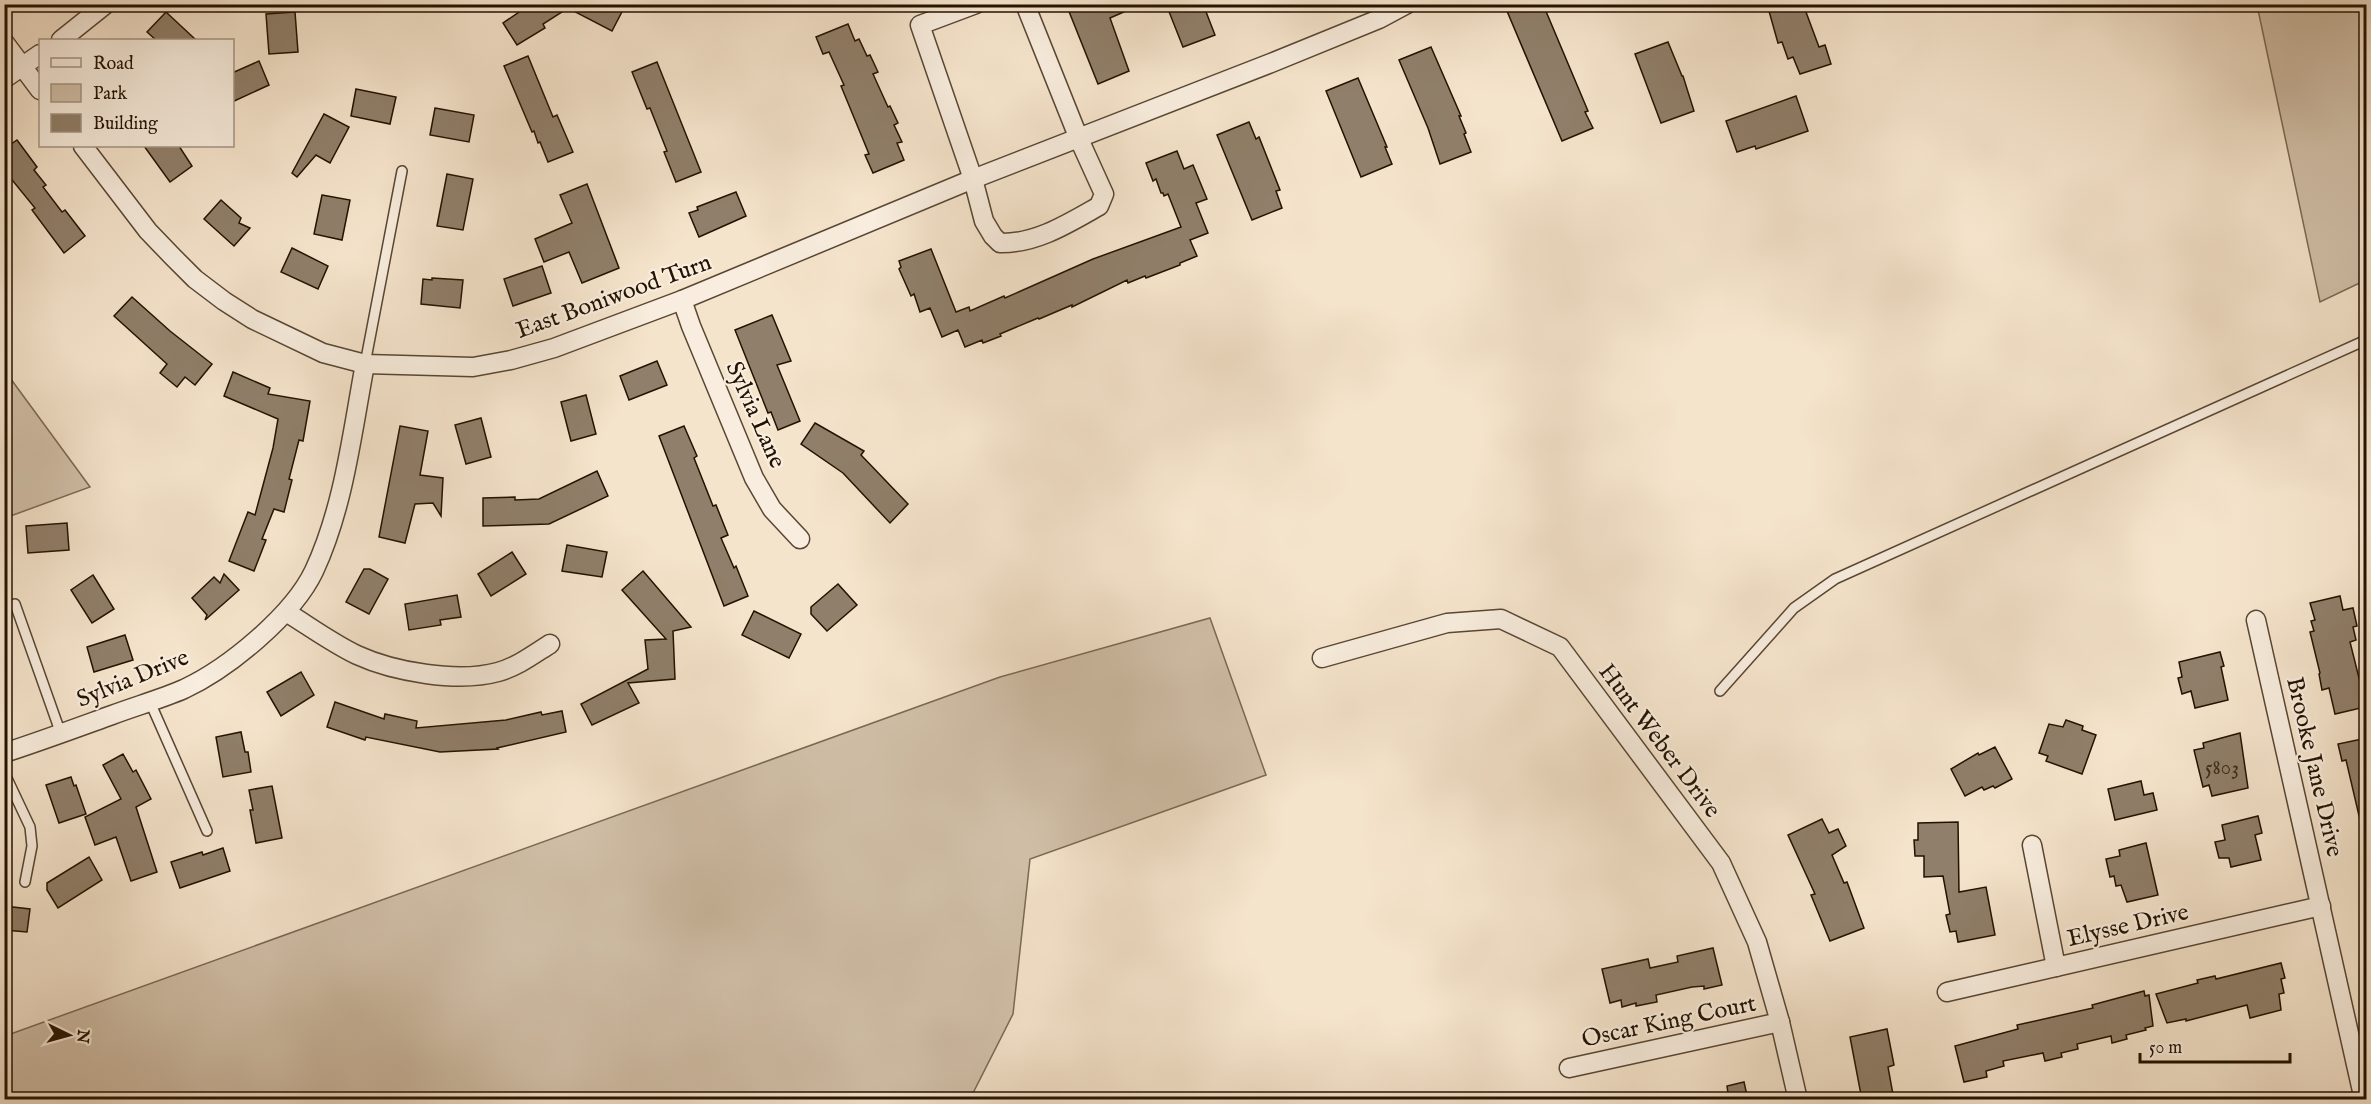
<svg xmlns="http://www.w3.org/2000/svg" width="2371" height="1104" viewBox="0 0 2371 1104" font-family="'IM FELL English',serif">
	<rect width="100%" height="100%" fill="#f5e4cc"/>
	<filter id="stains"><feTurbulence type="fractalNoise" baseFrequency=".00333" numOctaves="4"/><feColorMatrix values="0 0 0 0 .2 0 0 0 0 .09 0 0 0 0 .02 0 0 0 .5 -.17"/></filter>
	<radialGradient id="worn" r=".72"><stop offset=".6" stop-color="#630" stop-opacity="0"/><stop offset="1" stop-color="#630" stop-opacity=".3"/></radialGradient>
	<g fill="#d1c0a9" stroke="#7a6954" stroke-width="1.5">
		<polygon points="2257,5 2366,5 2366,280 2320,302"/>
		<polygon points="5,371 90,487 5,518 4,518"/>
		<polygon points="1210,618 1266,775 1030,859 1013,1014 970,1099 5,1099 5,1036 1000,677"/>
	</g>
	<g fill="#907f6a" stroke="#231200" stroke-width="1.5">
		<polygon points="531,4 626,4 612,31 568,8 543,24 545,28 517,45 503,23"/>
		<polygon points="1066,4 1142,4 1110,18 1129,71 1098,84"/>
		<polygon points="1166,4 1203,4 1215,35 1183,47"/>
		<polygon points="1504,4 1541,4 1543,9 1545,9 1588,111 1585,112 1593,128 1562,141"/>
		<polygon points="1767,4 1803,4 1819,47 1825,45 1831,64 1800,74 1793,57 1788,59 1782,42 1778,43"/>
		<polygon points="166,12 196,40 156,40 147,32"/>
		<polygon points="295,12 298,52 269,54 266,14"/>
		<polygon points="848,24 855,41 859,39 867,56 870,55 878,72 873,74 888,107 890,106 898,123 894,125 902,142 897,143 904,160 873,173 865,155 869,154 841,86 844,85 829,52 823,54 816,37"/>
		<polygon points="1668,42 1682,76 1683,76 1694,111 1661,123 1635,54"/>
		<polygon points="1431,47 1461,116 1459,116 1466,133 1464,134 1471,152 1440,164 1428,128 1399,60"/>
		<polygon points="528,56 553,117 557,115 573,152 548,162 540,142 538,143 534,131 532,132 504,66"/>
		<polygon points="259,61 269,85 232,102 232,73"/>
		<polygon points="657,62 701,172 676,182 664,152 667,151 650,108 647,109 632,72"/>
		<polygon points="1358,78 1387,147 1385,147 1392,164 1361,177 1326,91"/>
		<polygon points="356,89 396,97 390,124 351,116"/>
		<polygon points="1796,96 1808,131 1756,149 1755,146 1737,152 1726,121"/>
		<polygon points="435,108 474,115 469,142 430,135"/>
		<polygon points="324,114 349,127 330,163 316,155 297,177 292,173"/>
		<polygon points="1249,122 1256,139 1259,137 1280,190 1276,191 1282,208 1252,220 1217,135"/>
		<polygon points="17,140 37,167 34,170 46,185 43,187 62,212 65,210 85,236 64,253 32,210 35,208 4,170 4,149"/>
		<polygon points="144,146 179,146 192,166 170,182"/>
		<polygon points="1177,151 1184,169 1193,165 1207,199 1196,203 1208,233 1190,240 1197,256 1180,263 1180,265 1146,278 1145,276 1128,283 1127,280 1072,307 1072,305 1039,319 1038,318 1000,334 1001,336 983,343 982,340 965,347 958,330 942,337 930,308 920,312 914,294 911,296 899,269 901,267 899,261 931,249 956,312 969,307 970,311 1004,296 1005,298 1093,259 1181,227 1168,194 1164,196 1163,193 1161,193 1156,179 1153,181 1146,163"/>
		<polygon points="447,174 473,179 463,230 437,226"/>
		<polygon points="587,184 619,268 582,283 569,252 544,262 535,239 572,223 560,195"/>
		<polygon points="736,192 746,216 699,237 689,213 698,210 697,207"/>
		<polygon points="322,195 350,200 342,240 314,234"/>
		<polygon points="221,200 241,218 239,223 250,228 234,246 204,219"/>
		<polygon points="292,248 328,266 318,289 281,272"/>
		<polygon points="542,266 551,293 513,306 504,279"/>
		<polygon points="432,278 463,280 460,308 421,304 423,279 432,280"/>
		<polygon points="132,297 170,331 212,364 195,385 185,377 177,387 160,373 167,364 114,316"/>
		<polygon points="772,315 791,361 777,365 800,421 778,430 771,412 768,413 735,330"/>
		<polygon points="657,361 667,385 629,400 620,376"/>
		<polygon points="233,372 270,388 268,394 310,401 303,441 299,440 289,479 292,480 284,512 274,509 262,539 266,540 254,571 229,561 248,512 255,515 273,448 278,419 224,396"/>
		<polygon points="586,395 596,434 571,441 561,402"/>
		<polygon points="481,418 491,457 466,464 455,425"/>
		<polygon points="815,423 864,451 861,455 908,504 890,523 843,473 801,444"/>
		<polygon points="400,426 428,431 420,475 443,478 441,516 433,503 415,504 405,543 379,537"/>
		<polygon points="684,426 697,456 694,458 713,506 716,505 728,535 721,538 734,568 736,566 748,596 724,606 659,436"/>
		<polygon points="597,471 608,496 549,524 483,526 483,498 515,497 515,500 539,499"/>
		<polygon points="67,523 69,550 28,553 26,526"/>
		<polygon points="567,545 607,552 602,577 562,571"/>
		<polygon points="512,552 526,574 491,596 478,574"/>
		<polygon points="364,569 370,569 388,579 369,614 346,602"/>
		<polygon points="643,571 691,627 673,631 675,679 628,683 639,703 592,725 581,704 648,669 645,640 666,639 622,590"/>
		<polygon points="224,574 239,590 205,620 207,615 192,598 214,577 220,583"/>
		<polygon points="93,575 114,609 92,623 71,590"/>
		<polygon points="838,584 857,605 827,631 811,614 811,607"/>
		<polygon points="457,595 461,617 440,620 441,625 409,630 405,604"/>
		<polygon points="2340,596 2343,610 2353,608 2357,626 2353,627 2356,640 2350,642 2360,682 2367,680 2367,697 2363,698 2365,707 2335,714 2329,688 2322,690 2319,674 2320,673 2310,632 2314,631 2311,621 2315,620 2310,603"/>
		<polygon points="754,611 801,634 789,658 742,635"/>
		<polygon points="125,635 133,660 94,672 87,647"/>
		<polygon points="2220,652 2224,666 2221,667 2228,700 2195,708 2191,691 2182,694 2178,678 2182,677 2179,662"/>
		<polygon points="301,672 314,695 281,716 267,692"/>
		<polygon points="335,702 384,719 385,714 417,721 416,728 506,720 541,712 542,715 562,711 566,732 497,748 498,749 440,752 366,737 365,740 327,727"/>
		<polygon points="2066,720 2083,726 2082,730 2096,735 2082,774 2046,761 2048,756 2039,753 2049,724 2063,727"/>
		<polygon points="241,732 245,752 248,752 251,772 223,777 216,737"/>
		<polygon points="2240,733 2248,788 2212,796 2209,785 2203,787 2194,750 2204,748 2203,743"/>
		<polygon points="2367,738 2367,819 2360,820 2346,760 2342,761 2338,744"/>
		<polygon points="1995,747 2012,779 1995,788 1993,786 1984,790 1982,787 1965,796 1951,769 1978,753 1979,755"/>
		<polygon points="123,754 133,772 136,770 151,799 136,807 157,872 131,881 116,837 95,845 85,817 121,799 103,765"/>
		<polygon points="71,777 74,786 76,785 86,814 59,823 46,785"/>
		<polygon points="2141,781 2144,795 2153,793 2157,810 2115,820 2108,789"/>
		<polygon points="272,786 282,838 256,843 250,810 253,810 249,790"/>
		<polygon points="2258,816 2262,833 2255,835 2261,860 2231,867 2229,858 2219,858 2215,842 2225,840 2222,825"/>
		<polygon points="1822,819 1829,833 1838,829 1846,846 1832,855 1844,883 1847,882 1864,928 1830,941 1811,895 1815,894 1788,835"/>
		<polygon points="1958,822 1959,892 1986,887 1995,935 1958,942 1956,931 1950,932 1946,915 1950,914 1943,876 1924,877 1924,856 1915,856 1914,840 1918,840 1918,823"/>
		<polygon points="2146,843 2158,895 2127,902 2121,885 2116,886 2114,876 2110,877 2106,859 2120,856 2119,850"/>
		<polygon points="223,848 230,871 180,888 171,862 202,852 203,855"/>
		<polygon points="89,857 102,880 58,908 47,890 47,883"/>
		<polygon points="4,906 30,909 27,932 4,930"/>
		<polygon points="1713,948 1722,985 1704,989 1704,986 1692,987 1656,995 1657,1002 1636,1006 1636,1003 1622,1007 1621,1000 1610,1003 1602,969 1648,959 1650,968 1678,962 1677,956"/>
		<polygon points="2281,963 2285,978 2281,979 2284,993 2279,994 2281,1010 2250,1018 2247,1005 2186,1021 2186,1019 2167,1023 2156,994 2198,983 2197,980 2215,976 2216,979"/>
		<polygon points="2144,991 2145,996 2149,995 2153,1026 2145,1028 2146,1030 2126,1035 2127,1039 2112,1043 2111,1036 2077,1044 2078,1049 2061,1053 2062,1057 2045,1061 2043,1053 2003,1061 2004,1066 1986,1071 1987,1077 1964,1082 1955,1046 2018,1029 2017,1025 2093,1008 2092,1005"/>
		<polygon points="1887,1029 1894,1065 1888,1067 1894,1100 1862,1100 1850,1037"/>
		<polygon points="1744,1082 1748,1100 1729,1100 1727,1086"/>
	</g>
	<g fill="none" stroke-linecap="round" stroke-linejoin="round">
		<g stroke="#584633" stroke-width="12">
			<g id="service">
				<polyline points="365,364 402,171"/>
				<polyline points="15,604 61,734"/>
				<polyline points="1720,691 1794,608 1835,579 2366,340"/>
				<polyline points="150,702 207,831"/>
				<polyline points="4,772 30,827 32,846 25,882"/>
			</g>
		</g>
		<g stroke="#584633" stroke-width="21">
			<g id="minor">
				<path d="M 976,4 L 920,25 L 973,179 L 984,221 L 993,236 L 1000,243 C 1036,244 1069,223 1099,206 L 1104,194 L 1079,139 L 1025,4"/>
				<polyline points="61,40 106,4"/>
				<polyline points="4,42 40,90"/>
				<polyline points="4,79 40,54"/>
				<polyline points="83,146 148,231 173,257 195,279 224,301 252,319 323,353 365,364 473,367 511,360 554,348 682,300 973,179 1271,63 1379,19 1407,4"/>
				<polyline points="682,300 691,326 754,478 772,509 800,539"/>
				<path d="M 286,612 C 309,626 332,643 357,655 C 394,672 458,683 498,672 C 517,667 534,654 550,644"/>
				<polyline points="2256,620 2364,1100"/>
				<polyline points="1322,658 1447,623 1501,619 1560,647 1721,863 1757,942 1780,1022 1798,1100"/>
				<path d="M 4,753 C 41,741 76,728 112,715 C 136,706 161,699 184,689 C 229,668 293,615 314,571 C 344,507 352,433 365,364"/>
				<polyline points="2032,845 2056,967"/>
				<polyline points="1947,992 2321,906"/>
				<polyline points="1569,1068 1780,1022"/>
			</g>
		</g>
		<use href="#service" stroke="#f8edde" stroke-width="9"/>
		<use href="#minor" stroke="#f8edde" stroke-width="18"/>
	</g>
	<g text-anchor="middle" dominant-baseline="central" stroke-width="4.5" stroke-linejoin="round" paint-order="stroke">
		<g font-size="21" fill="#3e2d1a">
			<text x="2222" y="768">5803</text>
		</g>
		<g font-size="24" fill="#231200" stroke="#f8edde">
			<text transform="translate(614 297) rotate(-20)">East Boniwood Turn</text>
			<text transform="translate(755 415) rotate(66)">Sylvia Lane</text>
			<text transform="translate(133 679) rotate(-22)">Sylvia Drive</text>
			<text transform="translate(1659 741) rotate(53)">Hunt Weber Drive</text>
			<text transform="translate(2314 767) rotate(77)">Brooke Jane Drive</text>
			<text transform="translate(2128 926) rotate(-13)">Elysse Drive</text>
			<text transform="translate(1669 1022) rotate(-12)">Oscar King Court</text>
		</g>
	</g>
	<rect width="2371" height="1104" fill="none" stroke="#f5e4cc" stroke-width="24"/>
	<rect x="6" y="6" width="2359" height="1092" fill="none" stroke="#231200" stroke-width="3"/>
	<rect x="12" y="12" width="2347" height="1080" fill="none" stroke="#231200" stroke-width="1.5"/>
	<rect x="39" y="39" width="195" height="108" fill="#f8edde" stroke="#a39585" stroke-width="1.5"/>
	<rect x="51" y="58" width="30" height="9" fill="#f8edde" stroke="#a39585" stroke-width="1.5"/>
	<text x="93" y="69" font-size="18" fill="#231200">Road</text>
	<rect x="51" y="84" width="30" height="18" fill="#d1c0a9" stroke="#a39585" stroke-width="1.5"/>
	<text x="93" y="99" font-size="18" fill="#231200">Park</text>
	<rect x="51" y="114" width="30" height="18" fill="#907f6a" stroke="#a39585" stroke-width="1.5"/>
	<text x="93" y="129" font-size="18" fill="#231200">Building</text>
	<g transform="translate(69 1035) rotate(95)" stroke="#f8edde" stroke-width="4.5" paint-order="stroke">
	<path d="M0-4.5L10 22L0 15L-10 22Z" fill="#231200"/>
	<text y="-9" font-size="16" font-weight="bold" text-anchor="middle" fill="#231200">N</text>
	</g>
	<path d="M2140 1053v9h150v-9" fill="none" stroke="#231200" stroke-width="3"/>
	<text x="2149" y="1053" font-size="18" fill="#231200" stroke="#f8edde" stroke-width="4.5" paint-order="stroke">50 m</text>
	<rect width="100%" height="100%" filter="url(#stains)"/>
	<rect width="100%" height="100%" fill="url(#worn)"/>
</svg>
